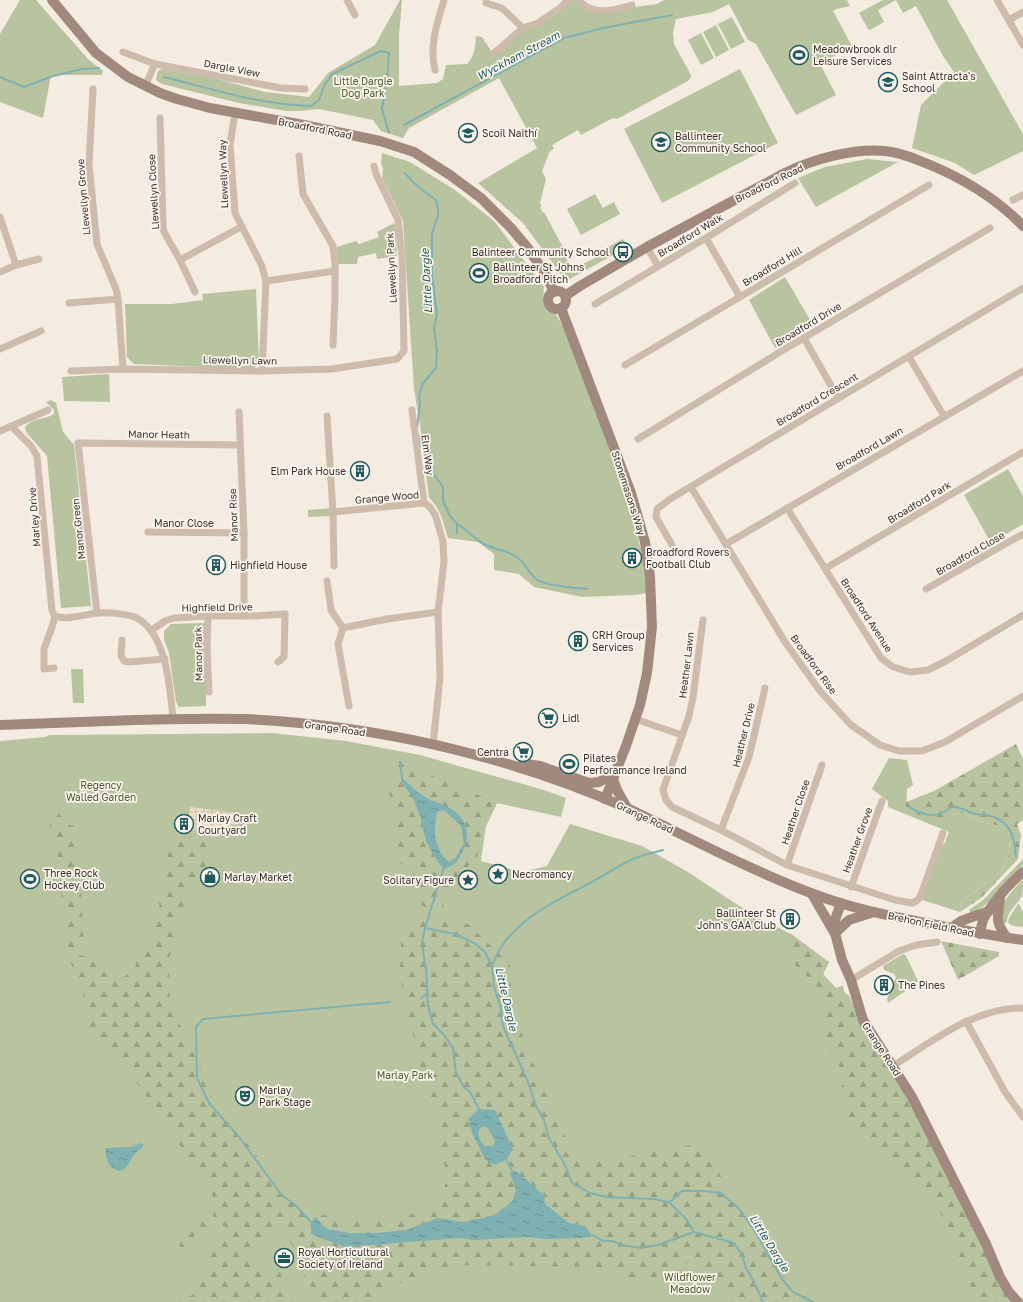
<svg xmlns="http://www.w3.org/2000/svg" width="1023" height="1302" viewBox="0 0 1023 1302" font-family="'Golos Text',sans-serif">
	<defs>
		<pattern id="forest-firs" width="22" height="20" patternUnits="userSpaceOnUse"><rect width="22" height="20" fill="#b8c4a0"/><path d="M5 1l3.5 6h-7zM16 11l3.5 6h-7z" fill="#97a083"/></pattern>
		<pattern id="plaza-grid" width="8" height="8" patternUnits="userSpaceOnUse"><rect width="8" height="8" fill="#ecdcc8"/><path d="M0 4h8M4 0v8" fill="none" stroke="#cbbdac"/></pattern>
		<pattern id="water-ripples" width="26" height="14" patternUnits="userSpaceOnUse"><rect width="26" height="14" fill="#7fb0b2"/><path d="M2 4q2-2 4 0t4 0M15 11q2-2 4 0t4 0" fill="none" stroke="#699091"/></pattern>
	</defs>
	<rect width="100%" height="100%" fill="#f4ebe1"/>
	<g fill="#b8c4a0">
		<polygon points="20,0 36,0 88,59 103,71 102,75 51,75 43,118 0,102 0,34"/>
		<path d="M 400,0 L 402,0 L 399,35 L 399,86 L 437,83 L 443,79 L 446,65 L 467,64 C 475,56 475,46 476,36 L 482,37 L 492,52 L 569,0 L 576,0 L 598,12 L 657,4 L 664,0 L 847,0 L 850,6 L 837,9 L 833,11 L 852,46 L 820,64 L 836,95 L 796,115 L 756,44 L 748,40 L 729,4 L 713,12 L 676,19 L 673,33 L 674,44 L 690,73 L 691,77 L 688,81 L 617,119 L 613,118 L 581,135 L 578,130 L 552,145 L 554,149 L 550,151 L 542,171 L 546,179 L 540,203 L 542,206 L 540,207 L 543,213 L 544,212 L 566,253 L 564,254 L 572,269 L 595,258 L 593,255 L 623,239 L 628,247 L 566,281 L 523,223 L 478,183 L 537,148 L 499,78 L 409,128 L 403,138 L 381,131 L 373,120 L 319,109 L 300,111 L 286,111 L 239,103 L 162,84 L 156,80 L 157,74 L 159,70 L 164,69 L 217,79 L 265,92 L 309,97 L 328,73 L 375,45 Z"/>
		<polygon points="883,0 896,0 878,10 884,22 870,30 868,29 859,13"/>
		<polygon points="896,0 947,0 1023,134 1023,151 974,175 955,163 912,148 921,105 954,72 943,56 916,6 903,13"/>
		<polygon points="732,17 745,42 731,49 718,24"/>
		<polygon points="716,25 729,50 716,57 703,32"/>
		<polygon points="701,33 714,58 701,65 688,40"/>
		<polygon points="740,69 778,143 662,203 624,129"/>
		<path d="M 382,153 L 410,162 L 455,190 L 479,209 L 494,221 L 544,287 L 543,299 L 546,307 L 556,314 L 564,329 L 624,489 L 641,549 L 647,593 L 635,595 L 582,597 L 534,587 L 519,574 L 494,570 L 494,554 L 478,542 L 448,538 C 443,523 441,509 429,498 L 420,425 L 414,389 L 403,221 L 382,178 L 383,169 L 381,163 Z"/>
		<polygon points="867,159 898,162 816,207 798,178 825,167"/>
		<polygon points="595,194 603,208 614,202 620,214 581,235 567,209"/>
		<polygon points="394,223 396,227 397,256 377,259 376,253 358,257 357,264 338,264 337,247 356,241 359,244 379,237 377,232"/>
		<polygon points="785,277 813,325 775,348 749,300"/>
		<polygon points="256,289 259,361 253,369 134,364 127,357 125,304 172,304 203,300 202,294"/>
		<polygon points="109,374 110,402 64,401 62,377"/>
		<path d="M 51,400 L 56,403 L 63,432 L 74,445 L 91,606 L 61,608 L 47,456 L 26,432 L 25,427 C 34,417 45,420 54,414 L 54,410 L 46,402 Z"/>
		<polygon points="1008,469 1023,496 1023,524 991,543 964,495"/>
		<polygon points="333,508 333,516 308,517 308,510"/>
		<polygon points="206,623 206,706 179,707 176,702 169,653 164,640 164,631 171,624"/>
		<polygon points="71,669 83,669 84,703 73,703"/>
		<polygon points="272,733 346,741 420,755 544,790 566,798 561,817 497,803 486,826 481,861 522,872 547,866 570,824 642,846 688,872 753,915 791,934 829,962 823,974 836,988 843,986 844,992 849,996 860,1021 1013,1302 0,1302 0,741 45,737 50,735"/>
		<path d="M 889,758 L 907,760 L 913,785 L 907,789 L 906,810 L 947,814 L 964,813 L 985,823 L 1000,826 L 1008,831 C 1011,844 1009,860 1002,871 L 961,902 L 960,912 L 922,900 L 942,845 L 945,843 L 949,832 L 888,807 L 888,801 L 872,789 Z"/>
		<path d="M 1023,859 L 1023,865 C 1006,882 993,903 971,914 L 969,910 L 983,900 Z"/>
		<path d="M 1023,880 C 1023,884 1023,892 1022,896 C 1017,905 1007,911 1007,922 L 1004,924 C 1003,921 1001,918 1001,915 C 1001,901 1014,888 1023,880 Z"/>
		<path d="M 1018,904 L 1019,904 L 1023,912 L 1023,927 C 1017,926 1012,927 1008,922 L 1009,918 Z"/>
		<polygon points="903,954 906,956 918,981 913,986 888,1003 887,999 896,977 894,974 884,970 883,966"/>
	</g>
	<g fill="url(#forest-firs)" fill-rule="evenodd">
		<path d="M 1016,744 L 1023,759 L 1023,820 L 1017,824 L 1021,835 L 1018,859 L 981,898 L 960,912 L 961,902 L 1002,871 C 1009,860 1011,844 1008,831 L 1000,826 L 985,823 L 964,813 L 947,814 L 937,822 L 906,810 L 906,802 L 934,791 Z"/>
		<path d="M 400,762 L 497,803 L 486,826 L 476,859 L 442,892 L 444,912 L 431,910 L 419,904 L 412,869 L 401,864 L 398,850 L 398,833 L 388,786 ZM 401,777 L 414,789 L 427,798 L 440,803 L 460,814 L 466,843 L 453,866 L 430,849 L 426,837 L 419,811 L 414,800 L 401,781 Z"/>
		<path d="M 55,807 L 66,824 L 75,826 L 81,893 L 84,946 L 76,946 L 76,955 L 93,957 L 103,972 L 120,979 L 134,970 L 141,948 C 158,938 158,913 160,895 L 165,895 L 166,883 L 163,883 L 170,844 L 169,837 L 179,838 L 180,835 L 209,839 L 208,863 L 197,878 L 178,917 L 169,961 L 170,1004 L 178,1022 L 191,1040 L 213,1099 L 273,1177 L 302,1201 L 322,1215 L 351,1219 L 381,1220 L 424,1212 L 439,1206 L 448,1175 L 441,1155 L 440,1142 L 445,1140 L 419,1062 L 399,971 L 402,956 L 400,935 L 412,921 L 421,916 L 468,924 L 510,964 L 511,1001 L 527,1049 L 569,1144 L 593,1163 L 704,1143 L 726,1186 L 759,1229 L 777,1258 L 785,1278 L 802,1294 L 817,1302 L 729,1302 L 725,1291 L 704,1266 L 688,1262 C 676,1268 656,1281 642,1282 C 634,1282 610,1271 601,1267 L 458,1265 L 414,1277 L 361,1302 L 319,1302 L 315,1292 L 304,1276 L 303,1266 L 299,1262 L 301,1256 L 280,1229 L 268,1233 L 259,1244 L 252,1255 L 256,1264 L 260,1267 L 269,1267 L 280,1272 L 285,1287 L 295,1302 L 265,1302 L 262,1298 L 238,1302 L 178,1302 L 194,1294 L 193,1286 L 199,1271 L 206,1268 L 206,1261 L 209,1251 L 217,1245 L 224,1235 L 226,1227 L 215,1224 L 193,1237 L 191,1243 L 178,1260 L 173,1262 L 181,1242 L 180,1230 L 192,1225 L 213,1218 L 215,1200 L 165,1122 L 127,1069 L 98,1047 L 90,1029 L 83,994 L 65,948 L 59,861 L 46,808 ZM 495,1110 L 495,1165 L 473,1135 ZM 510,1174 L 544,1194 L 545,1204 L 569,1223 L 585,1226 L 545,1239 L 528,1237 L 474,1240 L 460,1238 L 345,1247 L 311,1222 L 316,1218 L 323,1226 L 328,1229 L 348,1233 L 377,1233 L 406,1230 L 438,1218 L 464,1222 L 494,1215 L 512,1202 L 516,1190 Z"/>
		<polygon points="791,934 829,962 823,974 836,988 843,986 844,992 849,996 860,1021 919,1116 1013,1302 982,1302 972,1290 950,1234 941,1214 928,1194 907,1176 880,1147 850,1125 841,1095 843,1075 839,1066 824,1042 826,1011 819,988 795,965"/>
		<polygon points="941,941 999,952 999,956 958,980"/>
	</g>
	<polygon fill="url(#plaza-grid)" points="190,807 238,813 237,825 231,824 230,829 219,828 217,837 209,836 210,832 187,829"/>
	<g fill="url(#water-ripples)" fill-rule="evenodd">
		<path d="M 401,777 C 409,784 418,793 428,799 C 432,801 438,802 442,804 C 461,813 473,826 464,848 C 459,860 456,865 444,869 C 436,860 429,849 425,837 C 422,825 420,812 414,801 C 411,793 401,785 401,777 ZM 444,810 L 461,826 L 464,843 L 456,857 L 449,862 C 434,849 433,831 437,812 Z"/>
		<path d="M 479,1109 L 495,1110 L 513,1149 L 506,1160 L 495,1165 L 485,1159 L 473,1135 L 468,1119 ZM 483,1126 L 488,1128 L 495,1141 L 493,1146 L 484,1146 L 480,1140 L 478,1132 Z"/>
		<path d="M 141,1143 L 143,1144 L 143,1147 C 140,1149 137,1151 135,1154 C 128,1161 130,1167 120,1171 C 108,1169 106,1159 105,1149 L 107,1148 L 131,1147 Z"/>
		<polygon points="516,1171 544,1195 545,1204 569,1223 585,1226 591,1234 585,1238 545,1239 528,1237 474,1240 460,1238 345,1247 311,1234 311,1222 316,1217 323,1226 328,1229 348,1233 377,1233 406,1230 438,1218 464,1222 494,1215 512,1202 516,1190 510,1173"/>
	</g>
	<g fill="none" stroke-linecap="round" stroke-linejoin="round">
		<g stroke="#7fb0b2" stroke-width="2">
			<polyline points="0,77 24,87 53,76 82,69 99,68"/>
			<path d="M 164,77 C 212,89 261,105 311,106 L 319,100 L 324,86 L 332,74 L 381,51 L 389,53 L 387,79 L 382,109 L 389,133"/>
			<polyline points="404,125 564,38 603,28 672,15"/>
			<polyline points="405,173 417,186 436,200 438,208 438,216 432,233 432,276 437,315 434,328 437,351 436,368 423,383 419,396 420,405 417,427"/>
			<polyline points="419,436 421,445 433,473 443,487 443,501 450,516 457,524 457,533"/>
			<path d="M 457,524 C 467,529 474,539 484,544 C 495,550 508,550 518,558 C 525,563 529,573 536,579 C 546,586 575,588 587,589"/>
			<polyline points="400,762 402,779"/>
			<path d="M 909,807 C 920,813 932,819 944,812 C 948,809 950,807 955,807 C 962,808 969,812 976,814 C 982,815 988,815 994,817 C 1012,823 1015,841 1016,857"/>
			<polyline points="444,867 425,928 455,934 474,943 485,952 492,966 494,987 501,1009 503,1026 528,1082 536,1106 544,1120 549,1138 564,1163 572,1183 590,1193 606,1197 654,1199 669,1202 687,1220 694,1232 734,1243 742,1255 746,1268 753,1280 763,1302"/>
			<polyline points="425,928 422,942 424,958 426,968 428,1005 433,1024 444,1035 453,1048 456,1073 464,1087 470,1092 479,1109"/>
			<path d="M 492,966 C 507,922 554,902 592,882 C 605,875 618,866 631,860 C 641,855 653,853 663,850"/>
			<polyline points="421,998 427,994"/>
			<polyline points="506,1160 513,1172"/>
			<polyline points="670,1202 682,1191 703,1191 721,1193 738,1208 753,1228 782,1279 793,1292 813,1302"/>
			<polyline points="311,1222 297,1207 281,1194 239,1137 209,1103 197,1078 196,1027 203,1019 390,1002"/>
			<polyline points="591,1234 603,1241 612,1241 622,1245 641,1248 658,1245 694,1232"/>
		</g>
		<g stroke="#cdbbac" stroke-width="7">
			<polyline points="347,0 355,15"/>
			<polyline points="486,0 486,3 502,8 523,28"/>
			<path d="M 579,0 C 593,17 614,10 632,5"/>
			<polyline points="997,0 1023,45"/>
			<polyline points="1009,20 1023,12"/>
			<polyline points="123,52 155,64 281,88 305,89"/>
			<polyline points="493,54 523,28 538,23 561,7 568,0"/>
			<path d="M 435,70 C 429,47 437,23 444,0"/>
			<polyline points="145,86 155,64"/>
			<polyline points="93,89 89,165 97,244 116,289 118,299 123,369"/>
			<polyline points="235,113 230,145 235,213 262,266 266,281 262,371"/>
			<polyline points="160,118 163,225 164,232 180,260 195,292"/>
			<polyline points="299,156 303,194 333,246 335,265 335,296 333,345"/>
			<polyline points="1013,200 1023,195"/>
			<polyline points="0,217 16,265"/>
			<polyline points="706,238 740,297"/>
			<polyline points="647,247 658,266"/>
			<polyline points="180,260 241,227"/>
			<polyline points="0,272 16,265 39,259"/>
			<polyline points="266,281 335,271"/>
			<polyline points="69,303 118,299"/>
			<polyline points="595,304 706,238 795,183"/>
			<polyline points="804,338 838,398"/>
			<polyline points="0,349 41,331"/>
			<polyline points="909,357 944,416"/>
			<polyline points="625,365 929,185"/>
			<polyline points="71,371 123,369 262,371 332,369 397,359 404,351 402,257 398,220 376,174 374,166"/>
			<polyline points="412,410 424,503"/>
			<polyline points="239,412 244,533 244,616"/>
			<polyline points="327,416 333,512 334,566"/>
			<polyline points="11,426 31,446 37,456 52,611 55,616"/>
			<polyline points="0,431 48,410"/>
			<polyline points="638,439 780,352 990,228"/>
			<polyline points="691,487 785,642 820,691 851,725 880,745 899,751 922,751 945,742 1023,696"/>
			<polyline points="787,508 881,658 893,667 910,672 928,670 946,661 1023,615"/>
			<polyline points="333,512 424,503 430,507 435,515 438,524 443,542 444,561 438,612 440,677 433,745"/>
			<polyline points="148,532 244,533"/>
			<polyline points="726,544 1023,371"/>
			<polyline points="672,545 656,517 657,509 670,499 1023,288"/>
			<polyline points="826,568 1023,452"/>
			<polyline points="327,581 331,610 343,628"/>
			<polyline points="926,589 1023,534"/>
			<polyline points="97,613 78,443 240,445"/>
			<path d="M 55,616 C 66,621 85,614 98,613 C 107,612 129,614 137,618 C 167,635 170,688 173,719"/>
			<polyline points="208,616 207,646 209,692"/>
			<polyline points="703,620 693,697 689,716 663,790 666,800 672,807 721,830 787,865 873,893 895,900 912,903 918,900 922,892 943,833"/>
			<polyline points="152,630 165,621 174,618 208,616 253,616 285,614 284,657 278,662"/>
			<polyline points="122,640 121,656 124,661 129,662 165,659"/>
			<polyline points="54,668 44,669 44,649 53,624 55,616"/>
			<polyline points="349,706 338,644 343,628 387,619 438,612"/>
			<polyline points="635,719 682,735"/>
			<polyline points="721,830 749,757 765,688"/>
			<polyline points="787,865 822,765"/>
			<polyline points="851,887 882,801"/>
			<polyline points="851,980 899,951 916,945 937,942"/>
			<polyline points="966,1021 1005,1092 1023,1117"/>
			<path d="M 893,1066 C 933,1041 973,1008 1023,1008"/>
		</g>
		<g stroke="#a18a7d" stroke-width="10">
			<polyline points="52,0 96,53 128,77 160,93 177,99 210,108 304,125 380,141 414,152 450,175 481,198 511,228 527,247 538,263 546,275 554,292"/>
			<circle cx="557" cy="300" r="9"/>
			<path d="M 565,296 L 580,286 L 647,247 L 785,173 C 813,159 854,148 885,151 C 898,152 911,157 923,162 C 961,177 995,197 1023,226"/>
			<polyline points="561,308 631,493 645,542 650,577 652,627 647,673 640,705 626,746 605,799"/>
			<path d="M 0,725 C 45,723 90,722 135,720 C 171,719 208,718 244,719 C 375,725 507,755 627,808 C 688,837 748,869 811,893 C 849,908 890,916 931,924 C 962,930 992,936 1023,940"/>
			<polyline points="520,766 527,764 540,766 589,783 599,782 616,772"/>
			<polyline points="613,779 617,790 627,808"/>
			<polyline points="812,894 834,932"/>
			<path d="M 1000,898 C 998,918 994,920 1007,938"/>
			<polyline points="841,903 835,920 835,933 842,960 851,980 863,1020 912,1097 986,1244 1000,1277 1009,1292 1018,1302"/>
			<polyline points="951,928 961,921 989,911"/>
			<polyline points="835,933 849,920 874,912"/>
			<path d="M 980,934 C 981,928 982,921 985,916 C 995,900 1009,884 1023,872"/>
		</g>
	</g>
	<defs>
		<g id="stadium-ring" transform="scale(1)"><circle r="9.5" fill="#fbf5ee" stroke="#1f5a5e" stroke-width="1.5"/><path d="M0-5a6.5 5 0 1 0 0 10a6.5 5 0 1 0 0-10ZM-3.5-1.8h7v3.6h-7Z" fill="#1f5a5e"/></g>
		<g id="school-ring" transform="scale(1)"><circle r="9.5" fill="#fbf5ee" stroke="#1f5a5e" stroke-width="1.5"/><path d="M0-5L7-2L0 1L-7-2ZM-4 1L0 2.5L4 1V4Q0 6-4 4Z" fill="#1f5a5e"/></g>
		<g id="bus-ring" transform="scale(1)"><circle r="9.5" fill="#fbf5ee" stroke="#1f5a5e" stroke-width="1.5"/><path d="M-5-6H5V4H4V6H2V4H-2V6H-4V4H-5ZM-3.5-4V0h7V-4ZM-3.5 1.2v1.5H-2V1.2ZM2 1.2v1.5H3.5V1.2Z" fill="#1f5a5e"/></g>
		<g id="building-ring" transform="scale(1)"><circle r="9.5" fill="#fbf5ee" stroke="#1f5a5e" stroke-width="1.5"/><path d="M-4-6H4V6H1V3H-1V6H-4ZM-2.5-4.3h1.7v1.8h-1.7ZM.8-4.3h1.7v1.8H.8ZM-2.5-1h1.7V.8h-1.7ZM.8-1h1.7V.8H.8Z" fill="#1f5a5e"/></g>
		<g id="supermarket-ring" transform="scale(1)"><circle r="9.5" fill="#fbf5ee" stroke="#1f5a5e" stroke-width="1.5"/><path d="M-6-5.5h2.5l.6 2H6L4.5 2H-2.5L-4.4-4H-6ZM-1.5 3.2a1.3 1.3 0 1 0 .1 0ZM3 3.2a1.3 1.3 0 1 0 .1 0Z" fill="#1f5a5e"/></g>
		<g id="sight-ring" transform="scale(1)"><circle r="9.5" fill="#fbf5ee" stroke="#1f5a5e" stroke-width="1.5"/><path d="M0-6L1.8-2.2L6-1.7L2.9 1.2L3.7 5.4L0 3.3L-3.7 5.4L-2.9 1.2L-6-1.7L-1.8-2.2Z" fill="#1f5a5e"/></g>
		<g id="shop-ring" transform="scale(1)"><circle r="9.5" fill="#fbf5ee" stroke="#1f5a5e" stroke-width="1.5"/><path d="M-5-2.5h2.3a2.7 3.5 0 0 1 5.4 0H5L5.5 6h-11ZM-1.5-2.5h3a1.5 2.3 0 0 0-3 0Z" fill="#1f5a5e"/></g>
		<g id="theatre-ring" transform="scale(1)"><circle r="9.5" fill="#fbf5ee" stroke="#1f5a5e" stroke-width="1.5"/><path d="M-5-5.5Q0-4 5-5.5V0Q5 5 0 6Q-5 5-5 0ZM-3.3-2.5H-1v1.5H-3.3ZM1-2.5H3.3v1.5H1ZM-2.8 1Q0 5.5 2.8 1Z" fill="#1f5a5e"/></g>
		<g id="office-ring" transform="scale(1)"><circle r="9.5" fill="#fbf5ee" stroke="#1f5a5e" stroke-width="1.5"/><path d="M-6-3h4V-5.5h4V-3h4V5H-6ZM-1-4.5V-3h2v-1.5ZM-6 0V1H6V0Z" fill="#1f5a5e"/></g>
	</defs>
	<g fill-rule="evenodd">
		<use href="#stadium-ring" x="799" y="55"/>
		<use href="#school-ring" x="888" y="82"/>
		<use href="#school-ring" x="468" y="133"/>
		<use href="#school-ring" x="661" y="142"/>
		<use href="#bus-ring" x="623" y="252"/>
		<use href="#stadium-ring" x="479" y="273"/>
		<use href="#building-ring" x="360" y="471"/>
		<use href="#building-ring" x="632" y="558"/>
		<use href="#building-ring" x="216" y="565"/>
		<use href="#building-ring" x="578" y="641"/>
		<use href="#supermarket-ring" x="548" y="718"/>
		<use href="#supermarket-ring" x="523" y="752"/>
		<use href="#stadium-ring" x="569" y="764"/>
		<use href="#building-ring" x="184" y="824"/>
		<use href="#sight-ring" x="498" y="874"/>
		<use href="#shop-ring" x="210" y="877"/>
		<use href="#stadium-ring" x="30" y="879"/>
		<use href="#sight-ring" x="468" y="880"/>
		<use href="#building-ring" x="790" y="919"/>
		<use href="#building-ring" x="884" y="985"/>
		<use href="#theatre-ring" x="245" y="1096"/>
		<use href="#office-ring" x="284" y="1258"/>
	</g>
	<g text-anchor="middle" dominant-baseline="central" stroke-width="3.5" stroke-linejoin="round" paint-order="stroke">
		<g font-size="10" fill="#3b302b" stroke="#fbf5ee" text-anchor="start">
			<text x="813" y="49">Meadowbrook dlr<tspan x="813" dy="12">Leisure Services</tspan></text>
			<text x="902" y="76">Saint Attracta's<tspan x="902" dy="12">School</tspan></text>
			<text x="482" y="133">Scoil Naithí</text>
			<text x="675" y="136">Ballinteer<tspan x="675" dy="12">Community School</tspan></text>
			<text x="609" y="252" text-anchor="end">Balinteer Community School</text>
			<text x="493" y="267">Ballinteer St Johns<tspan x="493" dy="12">Broadford Pitch</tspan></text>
			<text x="346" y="471" text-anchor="end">Elm Park House</text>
			<text x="646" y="552">Broadford Rovers<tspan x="646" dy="12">Football Club</tspan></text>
			<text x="230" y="565">Highfield House</text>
			<text x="592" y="635">CRH Group<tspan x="592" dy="12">Services</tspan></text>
			<text x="562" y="718">Lidl</text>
			<text x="509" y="752" text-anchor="end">Centra</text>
			<text x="583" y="758">Pilates<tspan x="583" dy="12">Perforamance Ireland</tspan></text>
			<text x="198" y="818">Marlay Craft<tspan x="198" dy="12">Courtyard</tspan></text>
			<text x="44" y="873">Three Rock<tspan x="44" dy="12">Hockey Club</tspan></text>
			<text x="512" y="874">Necromancy</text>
			<text x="224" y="877">Marlay Market</text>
			<text x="454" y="880" text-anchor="end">Solitary Figure</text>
			<text x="776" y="913" text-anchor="end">Ballinteer St<tspan x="776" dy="12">John's GAA Club</tspan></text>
			<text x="898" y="985">The Pines</text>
			<text x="259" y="1090">Marlay<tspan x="259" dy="12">Park Stage</tspan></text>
			<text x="298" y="1252">Royal Horticultural<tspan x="298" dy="12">Society of Ireland</tspan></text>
		</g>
		<g font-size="10" fill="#3b302b" stroke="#fbf5ee">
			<text transform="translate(232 68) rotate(11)">Dargle View</text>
			<text transform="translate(315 128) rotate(11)">Broadford Road</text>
			<text transform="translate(223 174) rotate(-92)">Llewellyn Way</text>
			<text transform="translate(769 183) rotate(-26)">Broadford Road</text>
			<text transform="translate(153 192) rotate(-93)">Llewellyn Close</text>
			<text transform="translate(83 197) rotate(-95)">Llewellyn Grove</text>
			<text transform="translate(690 235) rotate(-31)">Broadford Walk</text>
			<text transform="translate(772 266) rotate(-31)">Broadford Hill</text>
			<text transform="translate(391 268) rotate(-93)">Llewellyn Park</text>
			<text transform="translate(808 324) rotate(-31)">Broadford Drive</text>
			<text transform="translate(240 360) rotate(1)">Llewellyn Lawn</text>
			<text transform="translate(817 399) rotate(-31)">Broadford Crescent</text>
			<text transform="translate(159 434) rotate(1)">Manor Heath</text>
			<text transform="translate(869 448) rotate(-30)">Broadford Lawn</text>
			<text transform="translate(428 455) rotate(82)">Elm Way</text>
			<text transform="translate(629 493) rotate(72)">Stonemasons Way</text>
			<text transform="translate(387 497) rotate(-5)">Grange Wood</text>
			<text transform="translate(919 502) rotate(-31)">Broadford Park</text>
			<text transform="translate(233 515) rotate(-92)">Manor Rise</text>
			<text transform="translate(34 517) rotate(-95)">Marley Drive</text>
			<text x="184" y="523">Manor Close</text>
			<text transform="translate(78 529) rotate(-96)">Manor Green</text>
			<text transform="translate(970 553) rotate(-30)">Broadford Close</text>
			<text transform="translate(217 607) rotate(-1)">Highfield Drive</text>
			<text transform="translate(867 615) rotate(57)">Broadford Avenue</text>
			<text transform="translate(198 654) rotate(-91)">Manor Park</text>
			<text transform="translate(814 664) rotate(54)">Broadford Rise</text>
			<text transform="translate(686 665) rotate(-83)">Heather Lawn</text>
			<text transform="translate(335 728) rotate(8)">Grange Road</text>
			<text transform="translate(743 735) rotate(-76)">Heather Drive</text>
			<text transform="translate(795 812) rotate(-71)">Heather Close</text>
			<text transform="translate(645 817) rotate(25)">Grange Road</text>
			<text transform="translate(857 840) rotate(-70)">Heather Grove</text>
			<text transform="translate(931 924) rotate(12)">Brehon Field Road</text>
			<text transform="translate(882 1049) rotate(57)">Grange Road</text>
		</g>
		<g font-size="10" fill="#4a5a2e" stroke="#fbf5ee">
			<text x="363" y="81">Little Dargle<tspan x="363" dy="12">Dog Park</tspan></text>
			<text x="101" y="785">Regency<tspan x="101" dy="12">Walled Garden</tspan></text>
			<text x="405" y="1075">Marlay Park</text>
			<text x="690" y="1277">Wildflower<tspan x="690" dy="12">Meadow</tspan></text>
		</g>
		<g font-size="11" font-style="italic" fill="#1f5a5e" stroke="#fbf5ee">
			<text transform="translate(518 55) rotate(-28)">Wyckham Stream</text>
			<text transform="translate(426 281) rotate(-93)">Little Dargle</text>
			<text transform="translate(507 999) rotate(77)">Little Dargle</text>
			<text transform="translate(770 1243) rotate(58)">Little Dargle</text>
		</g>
	</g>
</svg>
